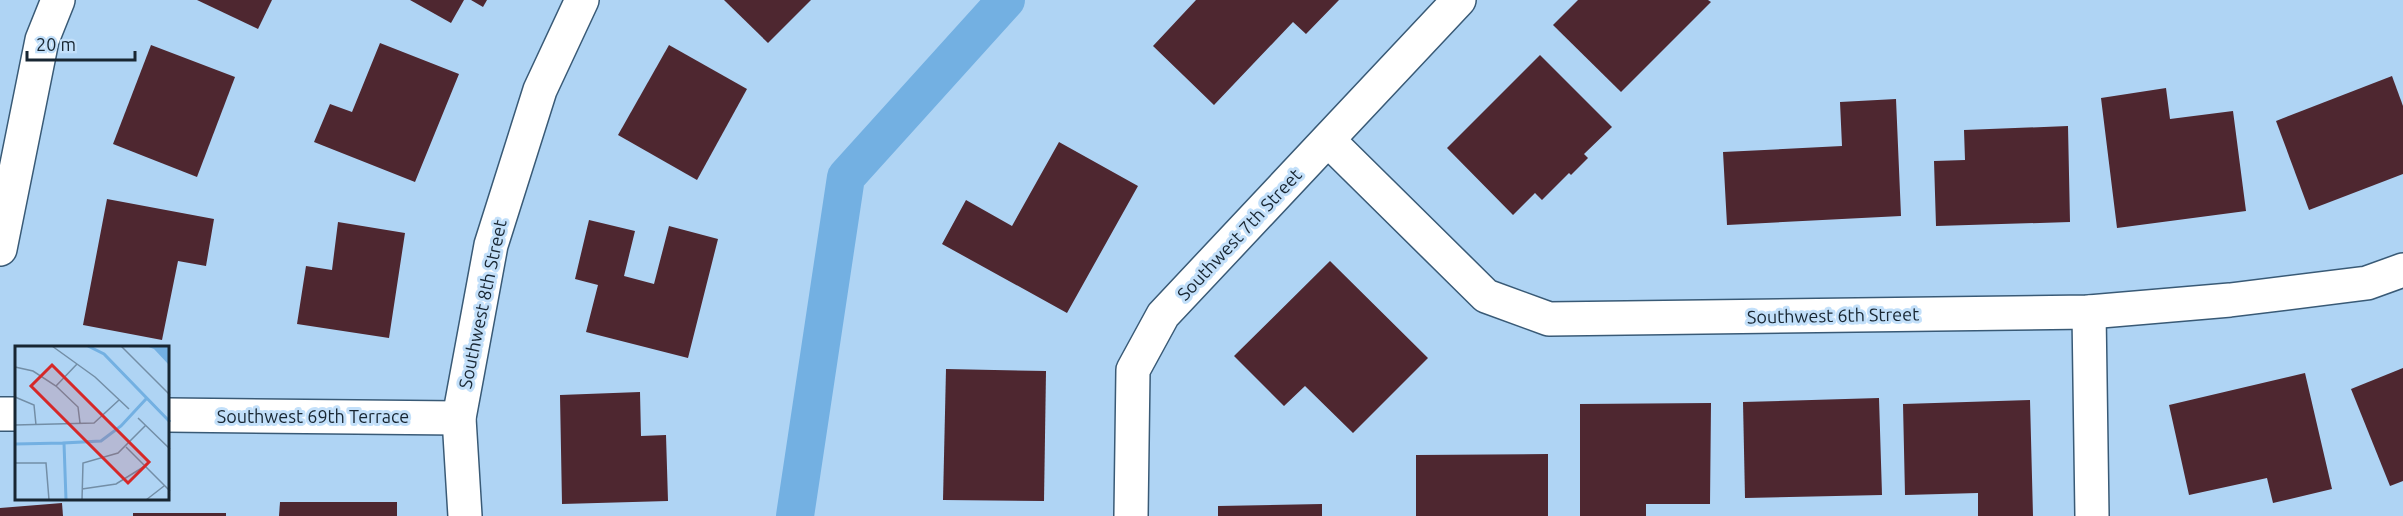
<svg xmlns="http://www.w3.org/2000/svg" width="2403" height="516" viewBox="0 0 2403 516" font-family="Ubuntu,sans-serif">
	<rect width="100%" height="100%" fill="#afd4f4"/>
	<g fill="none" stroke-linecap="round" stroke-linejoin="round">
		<polyline stroke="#73b0e2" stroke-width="38" points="795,516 846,177 1006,0"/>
	</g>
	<g fill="#4e2730">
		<polygon points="197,0 272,0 258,29"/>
		<polygon points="410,0 464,0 451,23"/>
		<polygon points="471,0 487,0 483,7"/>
		<polygon points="724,0 811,0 768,43"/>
		<polygon points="1196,0 1339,0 1306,34 1293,22 1214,105 1153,46"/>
		<polygon points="1578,0 1708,0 1711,2 1621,92 1553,25"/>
		<polygon points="380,43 459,74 415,182 314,142 330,104 352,112"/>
		<polygon points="151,45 235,77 197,177 113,144"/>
		<polygon points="669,45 747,89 697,180 618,135"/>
		<polygon points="1540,55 1612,127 1584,154 1588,158 1571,175 1569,173 1542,200 1535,193 1513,215 1447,148"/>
		<polygon points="2392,76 2403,106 2403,174 2309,210 2276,121"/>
		<polygon points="2166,88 2170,119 2233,111 2246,211 2117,228 2101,98"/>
		<polygon points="1896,99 1901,216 1727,225 1723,152 1842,146 1840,102"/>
		<polygon points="2068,126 2070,222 1936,226 1934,161 1965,160 1964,130"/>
		<polygon points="1059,142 1138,186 1067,313 942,244 966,200 1012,226"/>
		<polygon points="107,199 214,219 206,266 178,261 162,340 83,325"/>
		<polygon points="589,220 635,231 624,276 654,284 669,226 718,239 688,358 586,332 598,285 575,279"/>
		<polygon points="338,222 405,233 389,338 297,324 306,266 332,270"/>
		<polygon points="1330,261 1428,358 1353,433 1305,386 1284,406 1234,356"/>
		<polygon points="2403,368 2403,481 2390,486 2351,389"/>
		<polygon points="946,369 1046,371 1044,501 943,500"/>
		<polygon points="2305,373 2332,489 2273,503 2267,478 2189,495 2169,405"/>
		<polygon points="640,392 641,436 666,435 668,501 562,504 560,395"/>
		<polygon points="1879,398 1882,495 1745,498 1743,402"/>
		<polygon points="2030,400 2033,516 1978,516 1978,493 1905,495 1903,404"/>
		<polygon points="1711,403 1710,504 1646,504 1646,516 1580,516 1580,404"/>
		<polygon points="1548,454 1548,516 1416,516 1416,455"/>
		<polygon points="280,502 397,502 397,516 279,516"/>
		<polygon points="62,503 63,516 0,516 0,508"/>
		<polygon points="1322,504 1322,516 1218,516 1218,506"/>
		<rect x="133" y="513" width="93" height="3"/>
	</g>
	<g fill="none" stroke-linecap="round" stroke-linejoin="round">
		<g stroke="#395a76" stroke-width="36">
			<g id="minor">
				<polyline points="1328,140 1486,296 1549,319 2089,312 2230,300 2367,283 2403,270"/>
				<polyline points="0,249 42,40 58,0"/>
				<polyline points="2089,312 2092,516"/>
				<polyline points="0,414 16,414"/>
				<polyline points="168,415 459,418"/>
				<polyline points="465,516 459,418 491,245 540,90 582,0"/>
				<polyline points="1131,516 1133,370 1163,315 1459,0"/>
			</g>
		</g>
		<use href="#minor" stroke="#fff" stroke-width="33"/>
	</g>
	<g text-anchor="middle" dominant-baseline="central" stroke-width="6" stroke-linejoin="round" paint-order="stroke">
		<g font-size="18" fill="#182632" stroke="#c3e0fa">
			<text transform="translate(1239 234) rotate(-47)">Southwest 7th Street</text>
			<text transform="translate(482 304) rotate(-78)">Southwest 8th Street</text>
			<text transform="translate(1833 315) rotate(-1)">Southwest 6th Street</text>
			<text x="313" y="416">Southwest 69th Terrace</text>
		</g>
	</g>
	<g transform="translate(15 346)">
		<rect width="154" height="154" fill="#afd4f4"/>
		<path d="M 131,0 L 154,0 L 154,19 L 139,3 Z" fill="#73b0e2"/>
		<path fill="none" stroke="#73b0e2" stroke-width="3" d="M 73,0 L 89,8 L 155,76M 0,98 L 49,97M 51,154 L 49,97 L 86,95 L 106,80 L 131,53"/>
		<path fill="none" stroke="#738ea6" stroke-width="1.5" d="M 37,0 L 80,31 L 114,63M 106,0 L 155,49M 0,21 L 18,25 L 41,40 L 63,61 L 65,77M 41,40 L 62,18M 0,51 L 19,59 L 21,79M 123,72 L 155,103M 0,79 L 79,77 L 104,54M 111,101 L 155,145M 0,117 L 31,117 L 34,154M 67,143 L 101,138 L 130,120M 67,154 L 68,117 L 103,107 L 131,79M 131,154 L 149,140"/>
		<path fill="#d62828" fill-opacity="0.15" stroke="#d62828" stroke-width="3" d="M 37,19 L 134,116 L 113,137 L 16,40 Z"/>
		<rect width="154" height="154" fill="none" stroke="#182632" stroke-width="3"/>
	</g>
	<path d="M27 51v9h108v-9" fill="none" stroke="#182632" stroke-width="3"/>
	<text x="36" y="51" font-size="18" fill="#182632" stroke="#c3e0fa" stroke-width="4.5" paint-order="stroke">20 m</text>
</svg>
